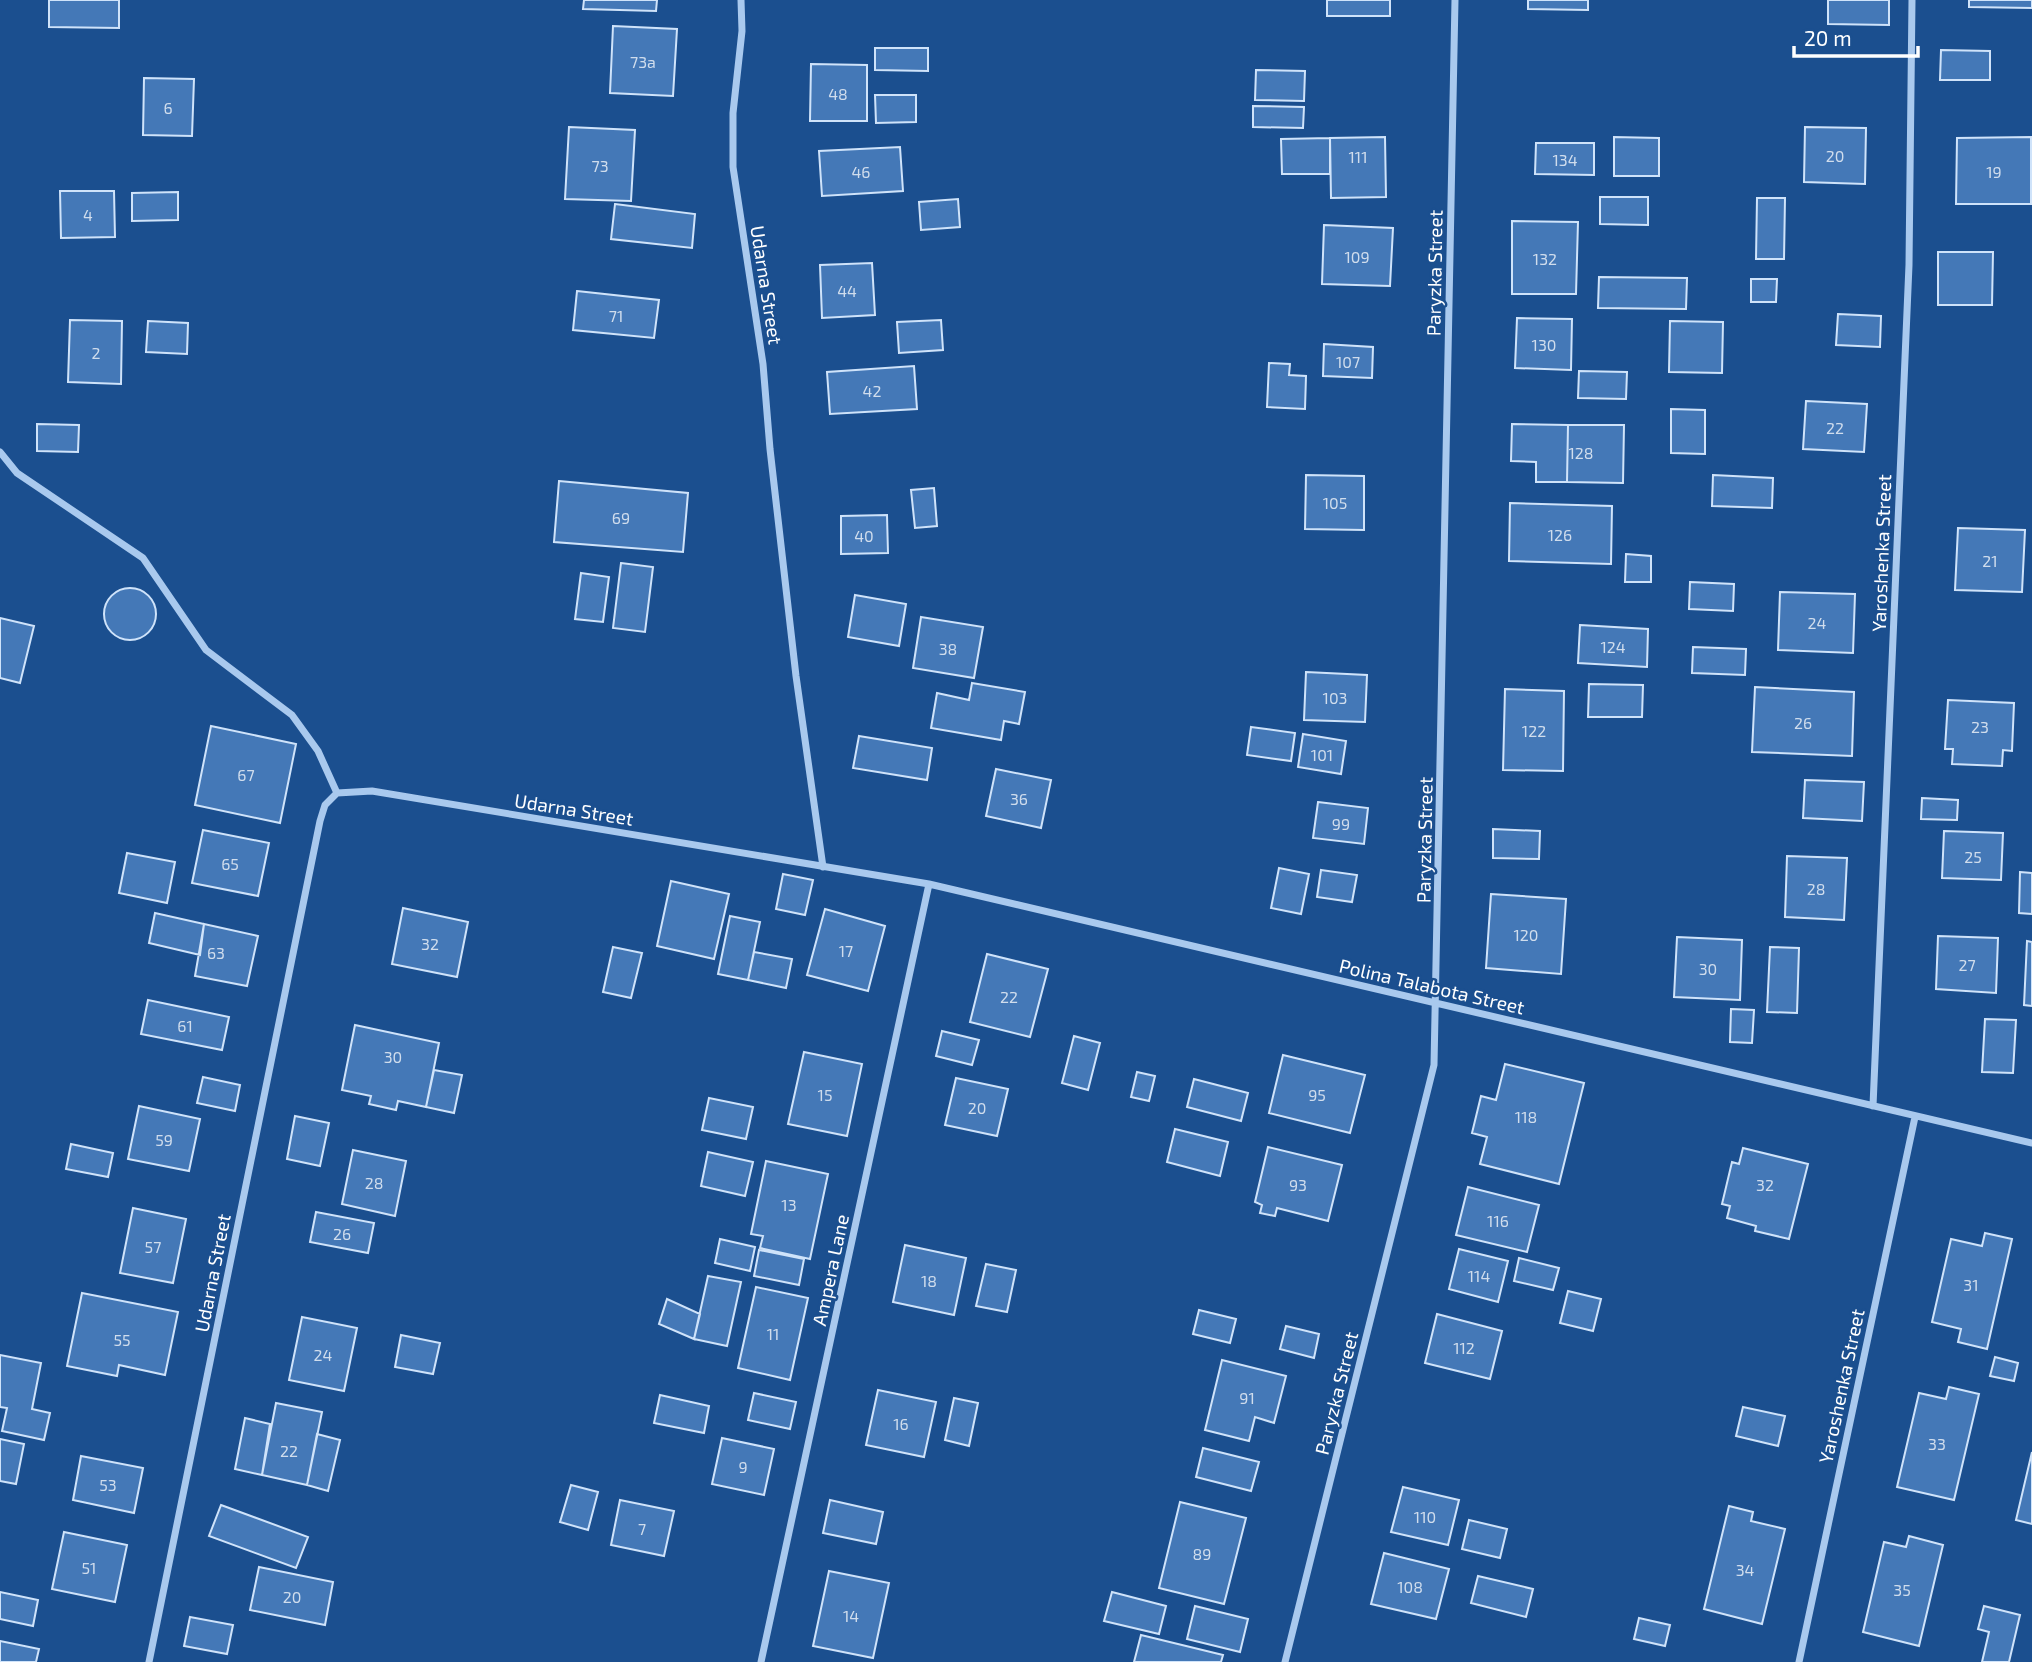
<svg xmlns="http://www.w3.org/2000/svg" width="2032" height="1662" viewBox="0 0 2032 1662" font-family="'Exo 2',sans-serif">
  <rect width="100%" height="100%" fill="#1b4f8f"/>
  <path fill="#4478b7" stroke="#cfe3fa" stroke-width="2" d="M49,0H119V28L49,27Z
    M584,0H657L656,11L583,9Z
    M1327,0H1390V16H1327Z
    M1528,0H1588V10L1528,9Z
    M1828,0H1889V25L1828,24Z
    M1969,0H2032V8L1969,7Z
    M613,26L677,29L673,96L610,93Z
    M875,48H928V71L875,70Z
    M1941,50L1990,51V80H1940Z
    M811,64L867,65V121H810Z
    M1256,70L1305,71L1304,101L1255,100Z
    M144,78L194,79L192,136L143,135Z
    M875,95H916V122L876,123Z
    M1253,106L1304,107L1303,128L1253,127Z
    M569,127L635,130L631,201L565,199Z
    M1805,127L1866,128L1865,184L1804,182Z
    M1385,137L1386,197L1331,198L1330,138Z
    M1614,137L1659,138V176H1614Z
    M2031,137V204H1956L1957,138Z
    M1330,138V174H1282L1281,139Z
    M1536,143H1594V175L1535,174Z
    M900,147L903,191L822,196L819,151Z
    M60,191H114L115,237L61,238Z
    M178,192V220L132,221V193Z
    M1600,197H1648V225L1600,224Z
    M1757,198H1785L1784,259H1756Z
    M958,199L960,227L921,230L919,202Z
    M615,204L695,214L692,248L611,239Z
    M1512,221L1578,222L1576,294H1512Z
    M1324,225L1393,228L1390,286L1322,284Z
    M1938,252H1993L1992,305H1938Z
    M872,263L875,315L822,318L820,265Z
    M1599,277L1687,278L1686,309L1598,308Z
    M1751,279H1777L1776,302H1751Z
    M577,291L659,300L654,338L573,330Z
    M1838,314L1881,316L1880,347L1836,345Z
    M1517,318L1572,319L1571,370L1515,368Z
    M70,320L122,321L121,384L68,382Z
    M941,320L943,350L899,353L897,322Z
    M148,321L188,323L187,354L146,352Z
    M1670,321L1723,322L1722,373L1669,372Z
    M1324,344L1373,347L1372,378L1323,376Z
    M1269,363L1290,364L1289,375L1306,376L1305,409L1267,407Z
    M914,366L917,409L830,414L827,372Z
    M1579,371L1627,372L1626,399L1578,398Z
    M1806,401L1867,404L1864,452L1803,449Z
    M1671,409L1705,410V454L1671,453Z
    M37,424L79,425L78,452L37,451Z
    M1512,424L1568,425L1567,482H1536V462L1511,461Z
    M1568,425H1624L1623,483L1567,482Z
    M1306,475L1364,476V530L1305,529Z
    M1713,475L1773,478L1772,508L1712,506Z
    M559,481L688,493L683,552L554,542Z
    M934,488L937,526L915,528L911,490Z
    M1510,503L1612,506L1611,564L1509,561Z
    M887,515L888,553L841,554V516Z
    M1958,528L2025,530L2022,592L1955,590Z
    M1626,554L1651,556V582H1625Z
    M621,563L653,567L645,632L613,628Z
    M581,573L609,577L603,622L575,619Z
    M1690,582L1734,584L1733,611L1689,609Z
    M104 614a26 26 0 1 1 52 0a26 26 0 1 1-52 0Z
    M1780,592L1855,594L1853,653L1778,650Z
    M855,595L906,604L899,646L848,637Z
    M921,617L983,627L974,678L913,668Z
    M0,618L34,626L20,683L0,678Z
    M1580,625L1648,629L1647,667L1578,663Z
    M1693,647L1746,649L1745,675L1692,673Z
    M1306,672L1367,675L1365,722L1304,720Z
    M972,683L1025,692L1019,724L1004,721L1001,740L931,728L937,693L969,700Z
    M1589,684L1643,685L1642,717H1588Z
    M1755,687L1854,692L1852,756L1752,752Z
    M1505,689L1564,691L1563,771L1503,770Z
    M1948,700L2014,703L2012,751L2003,750L2002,766L1952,764L1953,749H1945Z
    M211,726L296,744L280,823L195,805Z
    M1251,727L1295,733L1291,761L1247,755Z
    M1303,734L1346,741L1341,774L1298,767Z
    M859,736L932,748L927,780L853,768Z
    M996,769L1051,780L1041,828L986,816Z
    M1805,780L1864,782L1862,821L1803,818Z
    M1922,798L1958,800L1957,820L1921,819Z
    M1318,802L1368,808L1364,844L1313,838Z
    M1493,829L1540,831L1539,859L1493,858Z
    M203,830L269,843L258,896L192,883Z
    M1944,831L2003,833L2001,880L1942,878Z
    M127,853L175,862L167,903L119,893Z
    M1787,856L1847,858L1844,920L1785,917Z
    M1279,868L1309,874L1301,914L1271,908Z
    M1321,870L1357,875L1352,902L1317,897Z
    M2020,872L2032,873V914L2019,913Z
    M783,874L813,880L805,915L776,909Z
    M671,881L729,894L714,959L657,946Z
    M1491,894L1566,899L1561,974L1486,968Z
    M403,908L468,922L457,977L392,964Z
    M825,909L885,926L868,991L807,975Z
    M155,913L204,924L200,955L149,943Z
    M730,916L760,922L748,980L718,974Z
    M204,924L258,936L247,986L195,976Z
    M1938,936L1998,938L1996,993L1936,989Z
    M1677,937L1742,940L1740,1000L1674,997Z
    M2027,941L2032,942V1006L2024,1005Z
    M613,947L642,953L631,998L603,992Z
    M1770,947L1799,948L1797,1013L1767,1012Z
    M754,952L792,959L786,988L748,980Z
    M987,954L1048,969L1030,1037L970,1022Z
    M148,1000L229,1017L222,1050L141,1034Z
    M1731,1009L1754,1010L1752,1043L1730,1042Z
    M1985,1019L2016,1020L2013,1073L1982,1072Z
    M355,1025L439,1043L426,1107L398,1101L396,1110L369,1104L371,1096L342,1090Z
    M942,1031L979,1040L972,1065L936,1056Z
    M1074,1036L1100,1043L1088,1090L1062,1083Z
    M804,1052L862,1064L847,1136L788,1124Z
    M1283,1055L1365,1075L1350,1133L1269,1113Z
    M1505,1064L1584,1083L1559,1184L1480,1164L1487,1137L1472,1133L1481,1096L1496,1100Z
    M434,1070L462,1075L454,1113L426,1107Z
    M1137,1072L1155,1076L1149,1101L1131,1097Z
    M203,1077L240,1085L235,1111L197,1103Z
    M956,1078L1008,1089L997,1136L945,1125Z
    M1194,1079L1248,1093L1241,1121L1187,1107Z
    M709,1098L753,1107L746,1139L702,1130Z
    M139,1106L200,1119L189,1171L128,1159Z
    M295,1116L329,1123L320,1166L287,1159Z
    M1175,1129L1228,1142L1220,1176L1167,1162Z
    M71,1144L113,1153L108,1177L66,1169Z
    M1268,1147L1342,1165L1328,1221L1277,1208L1275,1216L1260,1213L1262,1205L1255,1202Z
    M1743,1148L1808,1164L1789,1239L1755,1231L1756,1226L1727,1218L1730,1206L1722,1204L1732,1162L1739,1164Z
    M353,1150L406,1161L395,1216L342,1204Z
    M708,1152L753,1162L745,1196L701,1186Z
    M766,1161L828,1174L810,1259L760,1248L763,1236L751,1234Z
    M1468,1187L1539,1205L1527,1252L1456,1235Z
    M133,1208L186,1219L173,1283L120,1273Z
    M316,1212L374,1223L368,1253L310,1242Z
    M1985,1233L2012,1239L1987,1349L1958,1342L1961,1329L1932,1322L1951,1239L1982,1246Z
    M720,1239L755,1247L750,1271L715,1263Z
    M905,1245L966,1258L954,1315L893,1302Z
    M1459,1249L1508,1261L1498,1302L1449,1289Z
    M759,1250L804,1259L799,1285L754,1276Z
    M1519,1258L1559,1268L1553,1290L1514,1281Z
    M986,1264L1016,1270L1007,1312L976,1306Z
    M708,1276L741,1282L727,1346L694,1339Z
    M756,1287L808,1298L790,1380L738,1368Z
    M1568,1291L1601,1299L1593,1331L1560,1323Z
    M82,1293L178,1312L165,1375L119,1365L117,1376L67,1366Z
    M667,1299L700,1314L694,1339L659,1324Z
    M1199,1310L1236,1319L1230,1343L1193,1334Z
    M1437,1314L1502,1331L1490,1379L1425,1363Z
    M302,1317L357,1328L344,1391L289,1380Z
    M1286,1326L1319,1334L1314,1358L1280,1349Z
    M401,1335L440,1343L433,1374L395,1367Z
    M0,1355L41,1363L32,1409L50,1413L44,1440L2,1431L7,1408L0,1407Z
    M1995,1357L2018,1363L2014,1381L1990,1376Z
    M1222,1360L1286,1376L1274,1423L1255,1417L1249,1441L1205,1430Z
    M1949,1387L1979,1394L1954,1500L1897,1487L1919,1393L1946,1399Z
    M878,1390L936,1402L924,1457L866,1445Z
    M754,1393L796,1402L790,1429L748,1420Z
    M660,1395L709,1406L704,1433L654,1423Z
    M954,1398L978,1403L969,1446L945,1440Z
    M276,1403L322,1412L307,1485L262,1475Z
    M1743,1407L1785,1416L1778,1446L1736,1436Z
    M245,1418L270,1424L262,1475L235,1469Z
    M317,1434L340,1440L328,1491L307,1485Z
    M722,1438L774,1449L764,1495L712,1484Z
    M0,1439L24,1444L16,1484L0,1481Z
    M1203,1448L1259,1462L1251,1491L1196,1477Z
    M2032,1452V1524L2016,1520Z
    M81,1456L143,1468L134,1513L73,1500Z
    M571,1485L598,1492L588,1530L560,1522Z
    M1403,1487L1459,1500L1448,1545L1391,1532Z
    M620,1500L674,1511L664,1556L611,1545Z
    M830,1500L883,1512L876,1544L823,1533Z
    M1180,1502L1246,1518L1224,1604L1159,1588Z
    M221,1505L308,1537L296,1568L209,1536Z
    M1729,1506L1753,1512L1751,1521L1785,1529L1762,1624L1704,1609Z
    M1469,1520L1507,1529L1500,1558L1462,1549Z
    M64,1532L127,1545L115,1602L52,1589Z
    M1909,1536L1943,1545L1919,1646L1863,1632L1884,1542L1906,1547Z
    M1384,1553L1449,1569L1436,1619L1371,1604Z
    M259,1567L333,1582L325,1625L250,1610Z
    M829,1571L889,1583L873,1658L813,1646Z
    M1478,1576L1533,1589L1526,1617L1471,1603Z
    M0,1592L38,1600L33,1626L0,1619Z
    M1112,1592L1166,1606L1159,1634L1104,1621Z
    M1195,1606L1248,1619L1240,1652L1187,1639Z
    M1984,1606L2020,1615L2009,1662H1982L1989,1632L1978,1629Z
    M190,1617L233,1625L227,1654L184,1646Z
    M1639,1618L1670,1625L1665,1646L1634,1639Z
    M1141,1635L1223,1655L1221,1662H1134Z
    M0,1641L39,1649L36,1662H0Z"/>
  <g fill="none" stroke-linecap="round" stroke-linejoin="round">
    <path stroke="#a9c9ee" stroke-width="7" d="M741,0L742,31L733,113V167L763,364L770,449L796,676L823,867
      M0,452L17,473L143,558L206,650L292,715L318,751L337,793
      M1873,1106L1909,265L1912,0
      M149,1662L320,821L325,805L337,793L372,791L929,884L2032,1143
      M761,1662L929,884
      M1285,1662L1434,1065L1455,0
      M1799,1662L1915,1117"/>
  </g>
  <g text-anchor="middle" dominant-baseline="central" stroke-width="5" stroke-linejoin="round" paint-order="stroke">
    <g font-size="16" fill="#d0dded">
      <text x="643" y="61">73а</text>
      <text x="838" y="93">48</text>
      <text x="168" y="107">6</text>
      <text x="1835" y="155">20</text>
      <text x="1358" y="156">111</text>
      <text x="1565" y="159">134</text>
      <text x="600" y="165">73</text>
      <text x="861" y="171">46</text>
      <text x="1994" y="171">19</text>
      <text x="88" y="214">4</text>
      <text x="1357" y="256">109</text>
      <text x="1545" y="258">132</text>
      <text x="847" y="290">44</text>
      <text x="616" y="315">71</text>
      <text x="1544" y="344">130</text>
      <text x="96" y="352">2</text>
      <text x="1348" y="361">107</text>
      <text x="872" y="390">42</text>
      <text x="1835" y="427">22</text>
      <text x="1581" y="452">128</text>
      <text x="1335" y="502">105</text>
      <text x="621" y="517">69</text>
      <text x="1560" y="534">126</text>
      <text x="864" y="535">40</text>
      <text x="1990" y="560">21</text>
      <text x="1817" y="622">24</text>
      <text x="1613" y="646">124</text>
      <text x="948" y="648">38</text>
      <text x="1335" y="697">103</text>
      <text x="1803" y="722">26</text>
      <text x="1980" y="726">23</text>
      <text x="1534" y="730">122</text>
      <text x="1322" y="754">101</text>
      <text x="246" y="774">67</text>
      <text x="1019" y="798">36</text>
      <text x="1341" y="823">99</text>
      <text x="1973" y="856">25</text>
      <text x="230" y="863">65</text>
      <text x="1816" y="888">28</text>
      <text x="1526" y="934">120</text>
      <text x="430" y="943">32</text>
      <text x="846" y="950">17</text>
      <text x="216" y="952">63</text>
      <text x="1967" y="964">27</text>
      <text x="1708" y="968">30</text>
      <text x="1009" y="996">22</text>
      <text x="185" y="1025">61</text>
      <text x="393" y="1056">30</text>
      <text x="825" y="1094">15</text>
      <text x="1317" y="1094">95</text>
      <text x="977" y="1107">20</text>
      <text x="1526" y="1116">118</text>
      <text x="164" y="1139">59</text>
      <text x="374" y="1182">28</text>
      <text x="1298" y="1184">93</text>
      <text x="1765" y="1184">32</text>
      <text x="789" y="1204">13</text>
      <text x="1498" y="1220">116</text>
      <text x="342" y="1233">26</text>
      <text x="153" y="1246">57</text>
      <text x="1479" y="1275">114</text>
      <text x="929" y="1280">18</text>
      <text x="1971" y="1284">31</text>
      <text x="773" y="1333">11</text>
      <text x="122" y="1339">55</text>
      <text x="1464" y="1347">112</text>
      <text x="323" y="1354">24</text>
      <text x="1247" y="1397">91</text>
      <text x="901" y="1423">16</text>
      <text x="1937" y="1443">33</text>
      <text x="289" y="1450">22</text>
      <text x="743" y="1466">9</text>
      <text x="108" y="1484">53</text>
      <text x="1425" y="1516">110</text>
      <text x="642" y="1528">7</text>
      <text x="1202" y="1553">89</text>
      <text x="89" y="1567">51</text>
      <text x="1745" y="1569">34</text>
      <text x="1410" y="1586">108</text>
      <text x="1902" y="1589">35</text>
      <text x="292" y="1596">20</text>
      <text x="851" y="1615">14</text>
    </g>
    <g font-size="19" fill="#fff" stroke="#1b4f8f">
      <text transform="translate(1434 273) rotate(-89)">Paryzka Street</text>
      <text transform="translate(767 285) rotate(81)">Udarna Street</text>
      <text transform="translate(1881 553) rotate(-88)">Yaroshenka Street</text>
      <text transform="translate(574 809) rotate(9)">Udarna Street</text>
      <text transform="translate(1424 840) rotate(-89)">Paryzka Street</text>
      <text transform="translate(1432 986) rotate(13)">Polina Talabota Street</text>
      <text transform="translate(830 1270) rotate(-78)">Ampera Lane</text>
      <text transform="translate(212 1273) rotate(-79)">Udarna Street</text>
      <text transform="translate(1841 1386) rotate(-78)">Yaroshenka Street</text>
      <text transform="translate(1336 1393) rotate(-76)">Paryzka Street</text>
    </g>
  </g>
  <path d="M1794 46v10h124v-10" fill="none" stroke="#ffffff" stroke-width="3.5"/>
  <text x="1804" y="46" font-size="21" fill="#ffffff" stroke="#1b4f8f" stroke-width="5" paint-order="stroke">20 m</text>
</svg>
